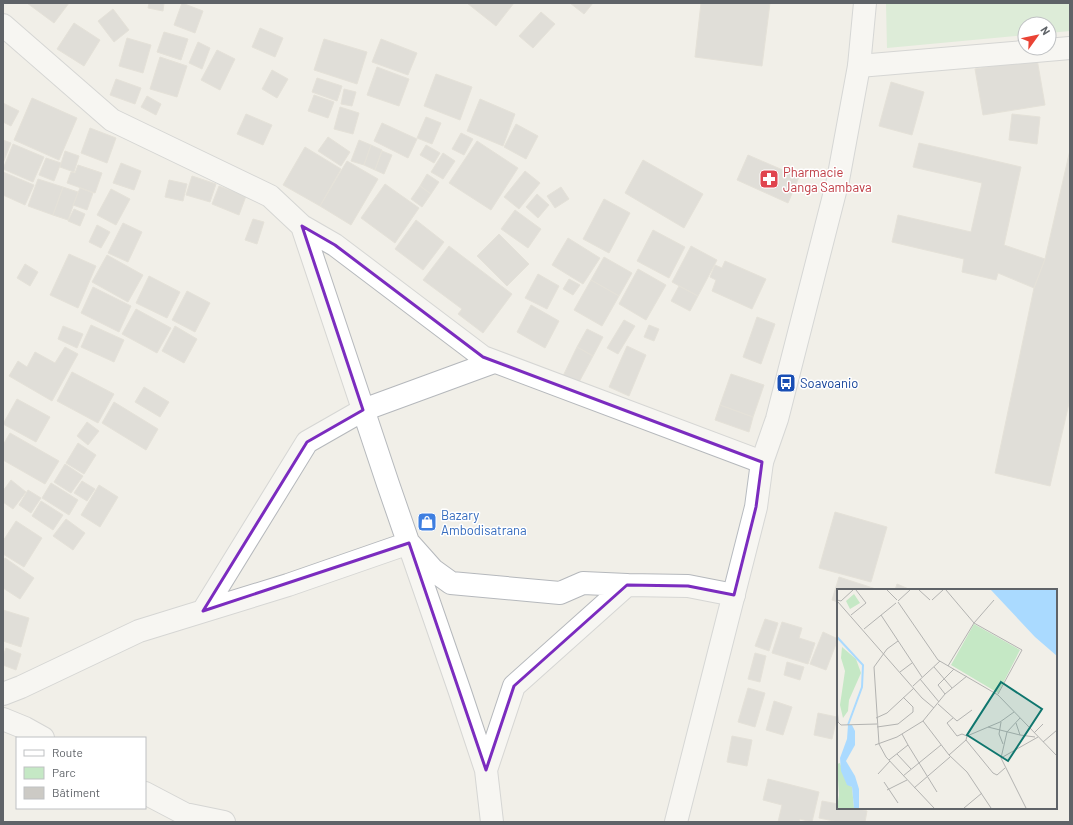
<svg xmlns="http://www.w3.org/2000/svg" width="1073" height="825" viewBox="0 0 1073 825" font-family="Barlow,sans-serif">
  <rect width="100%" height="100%" fill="#f1efe8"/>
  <path fill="#c5e8c5" d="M886,3H1070V31L1049,33V24H1025V35L887,48Z"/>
  <path fill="#cccac5" stroke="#d6d1c6" d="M27,3H69L54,23Z
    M149,3H164L163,11L148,8Z
    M182,3L203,11L195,33L174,25Z
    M467,3H514L496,26Z
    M570,3H593L584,14Z
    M701,3H770L762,66L695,57Z
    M113,9L129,30L114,42L98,21Z
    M541,12L555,24L533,48L519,36Z
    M74,23L100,40L84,66L57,49Z
    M260,28L283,38L275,57L252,47Z
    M164,32L188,39L181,60L157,52Z
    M127,38L151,45L143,73L119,66Z
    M324,39L367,52L357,84L314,70Z
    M381,39L417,53L408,75L372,62Z
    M198,42L210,48L202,69L189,63Z
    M217,50L235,59L220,90L201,80Z
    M160,57L187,66L177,97L150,89Z
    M1037,59L1045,105L983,115L975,69Z
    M377,67L409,79L399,106L367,95Z
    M272,70L288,79L277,98L262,89Z
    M436,74L472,87L460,120L424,106Z
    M317,78L342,86L337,101L312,92Z
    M116,79L141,88L135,104L110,95Z
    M891,82L924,92L912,135L879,126Z
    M344,89L356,92L352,106L341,104Z
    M314,95L334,102L328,118L308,111Z
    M147,96L161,104L156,115L141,107Z
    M32,98L77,118L59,160L14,140Z
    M480,99L515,114L503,146L467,131Z
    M3,103L19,111L11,126L3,122Z
    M340,107L359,113L353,134L334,129Z
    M246,114L272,125L263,145L237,134Z
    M1012,114L1040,117L1037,144L1009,140Z
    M426,117L441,123L432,144L417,138Z
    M382,123L417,139L408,158L374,141Z
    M516,124L538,136L526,159L504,147Z
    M90,128L116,138L107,163L81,153Z
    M461,133L473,139L464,155L452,149Z
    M328,137L350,152L341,166L318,151Z
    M3,140L11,143L3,163Z
    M359,140L371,145L364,165L351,161Z
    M477,141L518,168L491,210L449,183Z
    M919,143L1021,167L1004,245L1045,259L1034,288L998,273L996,280L962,272L964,259L892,242L898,215L971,232L982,183L913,167Z
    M13,144L44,157L33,182L3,169Z
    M371,145L382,150L375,170L364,165Z
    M426,145L440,153L434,163L420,155Z
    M305,147L341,169L320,206L283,185Z
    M1070,150V399L1050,486L995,473L1034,288L1045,259Z
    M65,151L79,156L74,172L60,167Z
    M382,151L392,155L384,174L375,170Z
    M443,153L455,161L443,179L431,172Z
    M748,155L799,177L788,203L737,180Z
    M46,158L61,163L54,181L39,175Z
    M643,160L703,194L684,228L625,193Z
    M347,161L378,179L351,225L320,206Z
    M121,163L141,171L134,190L113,183Z
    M78,165L102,173L95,193L67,183L71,172L75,173Z
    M525,171L540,183L519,209L504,197Z
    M3,172L34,185L25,205L3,195Z
    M427,174L439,182L431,194L420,186Z
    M192,176L216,184L210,202L186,195Z
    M38,179L63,187L53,215L28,206Z
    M169,180L187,184L183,201L165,197Z
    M385,184L419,208L395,243L361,218Z
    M219,186L246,196L239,215L212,204Z
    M420,186L431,194L422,207L411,199Z
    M63,187L78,192L68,220L53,215Z
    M561,187L569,199L555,208L547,196Z
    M80,188L93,193L87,210L73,205Z
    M111,189L130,199L116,225L97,215Z
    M537,194L549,205L538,218L526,207Z
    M604,199L630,213L609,253L583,239Z
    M74,209L85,214L80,226L68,221Z
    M515,210L541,229L528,248L501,229Z
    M253,219L264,222L257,244L245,240Z
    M416,220L444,242L423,270L395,249Z
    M123,223L142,232L128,262L108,253Z
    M97,225L110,232L101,248L89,242Z
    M653,230L685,247L669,278L637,261Z
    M499,234L529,264L507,286L477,256Z
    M568,238L600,258L583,284L552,265Z
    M449,246L512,294L483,333L458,314L462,309L423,280Z
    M691,246L717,260L698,296L672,282Z
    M69,254L96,266L78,308L50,295Z
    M107,255L143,275L128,302L92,282Z
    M604,257L632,273L619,296L591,280Z
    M725,261L766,279L752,309L712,291L716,280L710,277L715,265L722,268Z
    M25,264L38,272L30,286L17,278Z
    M638,269L666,285L646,320L619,304Z
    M538,274L559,286L547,309L525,298Z
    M149,276L180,292L167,318L136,303Z
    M569,279L580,285L573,295L563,289Z
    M591,280L619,296L602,326L574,310Z
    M679,286L698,296L690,311L671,301Z
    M93,287L131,306L119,332L81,313Z
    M187,291L210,303L195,332L172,320Z
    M531,305L559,321L545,348L517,332Z
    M136,309L171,328L157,353L122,334Z
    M757,317L775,324L761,364L743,357Z
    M624,320L635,326L618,354L607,348Z
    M91,325L124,340L114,362L81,347Z
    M649,325L659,329L654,341L644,337Z
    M63,326L83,334L77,348L58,339Z
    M175,326L197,339L184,363L162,351Z
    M587,329L603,337L593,356L577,347Z
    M627,346L646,355L629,396L609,387Z
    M65,347L78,354L52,401L9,376L18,361L27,367L35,352L55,363Z
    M577,347L593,356L578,384L563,376Z
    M72,372L114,394L98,423L57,401Z
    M731,374L764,385L753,417L720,405Z
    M144,387L169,402L160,417L135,402Z
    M17,399L50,417L36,442L3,424Z
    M114,402L158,429L146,450L102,423Z
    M720,405L753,417L749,432L715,420Z
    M87,422L99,431L88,445L77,436Z
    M10,433L59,461L45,484L3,460V445Z
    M78,443L96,455L84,474L66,463Z
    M65,464L83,476L71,493L54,482Z
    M11,480L26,492L13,509L3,502V491Z
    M82,481L95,489L87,501L74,493Z
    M51,483L78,500L69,515L42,498Z
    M99,485L118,497L100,527L81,515Z
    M28,490L41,498L31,513L19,505Z
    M41,501L63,515L53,530L32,516Z
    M835,512L887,527L871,582L819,568Z
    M66,519L85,533L73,550L53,536Z
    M16,521L42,538L24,567L3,554V541Z
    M5,558L34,578L20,599L3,588V561Z
    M839,577L879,590H838V602L832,600Z
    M897,584L911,590H895Z
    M3,610L29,618L21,647L3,641Z
    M765,619L778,623L769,651L755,646Z
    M782,622L802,628L799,638L815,643L808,664L772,653Z
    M823,632L838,639L826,670L810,664Z
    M6,648L21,654L16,670L3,665V656Z
    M755,653L766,656L760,682L748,679Z
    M787,662L804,667L800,680L784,675Z
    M748,688L765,693L755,727L738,722Z
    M774,701L792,707L783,735L766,730Z
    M818,713L837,717L832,739L814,735Z
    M732,736L752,740L747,766L727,762Z
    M768,779L819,792L812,822L800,819L799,822H778L782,805L763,800Z
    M822,801L838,804V808H856L867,811L865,822H839L819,818Z"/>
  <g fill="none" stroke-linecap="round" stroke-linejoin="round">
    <defs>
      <path id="minor" d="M3,25L112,120L270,196L302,226L335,245L483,357L762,462
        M859,66L1070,48
        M302,226L388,484L460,692L486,770
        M203,611L307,442L363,410L494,362
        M3,694L21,687L139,631L288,585L409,543L433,570L451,583L560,593L583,583L627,585L688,586L734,595
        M3,719L25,728L43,738
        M145,793L185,814L224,822
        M492,822L486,770L514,686L627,585"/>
      <path id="secondary" d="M676,822L756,507L762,462L777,419L838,180L859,66L865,3"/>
    </defs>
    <use href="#minor" stroke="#b5b8bc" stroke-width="24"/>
    <use href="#secondary" stroke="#b6babf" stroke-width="24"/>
    <use href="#minor" stroke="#fff" stroke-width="22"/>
    <use href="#secondary" stroke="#fff" stroke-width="22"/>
  </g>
  <path d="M0 0H1073V825H0ZM302,226L335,245L483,357L762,462L756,507L734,595L688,586L627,585L514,686L486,770L409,543L203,611L307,442L363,410Z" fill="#f1efe8" fill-opacity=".55" fill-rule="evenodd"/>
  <path fill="none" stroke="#7b2cbf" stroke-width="3" stroke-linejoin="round" d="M302,226L335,245L483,357L762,462L756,507L734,595L688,586L627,585L514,686L486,770L409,543L203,611L307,442L363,410Z"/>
  <defs>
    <symbol id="pharmacy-square" viewBox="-11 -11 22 22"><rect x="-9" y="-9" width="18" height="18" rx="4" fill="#e0444e" stroke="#fff"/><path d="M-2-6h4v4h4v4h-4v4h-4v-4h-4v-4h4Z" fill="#fff"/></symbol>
    <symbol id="bus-square" viewBox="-11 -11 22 22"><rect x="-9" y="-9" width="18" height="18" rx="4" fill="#1a4fb4" stroke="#fff"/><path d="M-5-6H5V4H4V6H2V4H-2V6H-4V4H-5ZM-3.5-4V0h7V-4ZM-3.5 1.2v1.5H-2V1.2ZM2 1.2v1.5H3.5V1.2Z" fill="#fff"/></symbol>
    <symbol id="shop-square" viewBox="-11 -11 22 22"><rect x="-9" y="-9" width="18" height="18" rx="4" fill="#3f7fe0" stroke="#fff"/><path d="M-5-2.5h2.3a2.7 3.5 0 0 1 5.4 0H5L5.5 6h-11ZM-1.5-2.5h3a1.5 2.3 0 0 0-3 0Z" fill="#fff"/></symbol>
  </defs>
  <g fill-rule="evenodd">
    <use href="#pharmacy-square" x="758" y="168" width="22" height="22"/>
    <use href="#bus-square" x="775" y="372" width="22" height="22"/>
    <use href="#shop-square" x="416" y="511" width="22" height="22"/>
  </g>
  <g text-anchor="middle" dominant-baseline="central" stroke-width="3" stroke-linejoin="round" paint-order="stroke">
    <g font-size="13" fill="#be3a42" stroke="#fff" text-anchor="start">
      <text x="783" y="172">Pharmacie<tspan x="783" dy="15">Janga Sambava</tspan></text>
    </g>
    <g font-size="13" fill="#164399" stroke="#fff" text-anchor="start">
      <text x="800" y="383">Soavoanio</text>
    </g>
    <g font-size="13" fill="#366cbe" stroke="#fff" text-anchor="start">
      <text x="441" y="515">Bazary<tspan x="441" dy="15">Ambodisatrana</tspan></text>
    </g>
  </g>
  <g transform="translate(837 589)">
    <rect width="220" height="220" fill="#f1efe8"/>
    <path d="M17,5L23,14L13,20L9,12ZM137,35L183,61L161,104L114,76ZM5,58L19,70L24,84L12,111L11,122L6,129L3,116L8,82L4,69ZM3,174L10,195L15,198L17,219H0L2,206L0,175Z" fill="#c5e8c5"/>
    <path d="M154,1H220V67L198,48ZM11,136H15L18,142V156L9,172L18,187L22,200V219H17L15,198L10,196L4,182L3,169L10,150Z" fill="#aadaff"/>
    <path fill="none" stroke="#aadaff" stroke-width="2" d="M0,48L26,76L25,98L11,136"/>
    <path fill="none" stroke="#b3b3b1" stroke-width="1" d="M50,1L60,11M82,1L93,11M109,1L137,34L185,61L161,105M0,11L4,12L16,1M95,11L106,1M61,12L73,1M1,13L85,109L97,119M61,13L101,71L161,106L220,167M14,26L29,14L19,1M44,26L85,88M27,40L59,14M61,52L50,60L37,78L42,155L49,168L97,219M111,77L137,34L157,11M97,78L115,99M63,83L75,74M83,90L102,113M76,97L103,72M108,105L101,96L117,80M101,115L120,132L135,121M0,117L1,133L4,136L40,135M39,129L50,124L77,99M116,129L110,134L113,138L120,147L125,145L130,147M183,129L170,143L164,169L189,219M86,132L112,166L130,183L154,219M164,133L162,145L166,155M179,134L183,146L198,148M40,138L61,135L76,123V118L66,108M151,138L183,146M197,144L206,135M65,145L71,156M129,151L156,184L160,186L168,179M206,153L220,141M38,156L60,148L86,132L108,105L130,87M60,165L74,180M112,166L129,151L130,147L163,133L177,123M164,169L201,148M52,171L71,156L100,203M41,185L53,172M66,187L104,156M47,193L61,214M77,199L113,168M50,201L70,191M127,219L145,204"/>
    <path fill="#0f766e" fill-opacity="0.15" stroke="#0f766e" stroke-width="2" d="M164,93L205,120L171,172L130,146Z"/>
    <rect width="220" height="220" fill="none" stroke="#5f6368" stroke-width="2"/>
  </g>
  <rect width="1073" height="825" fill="none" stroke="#5f6368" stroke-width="8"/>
  <rect x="16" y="737" width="130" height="72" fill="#ffffff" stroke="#bfc1c3"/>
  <rect x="24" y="750" width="20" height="6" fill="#ffffff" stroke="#bfc1c3"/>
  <text x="52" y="757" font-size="12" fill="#5f6368">Route</text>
  <rect x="24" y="767" width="20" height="12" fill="#c5e8c5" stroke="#bfc1c3"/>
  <text x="52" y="777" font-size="12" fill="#5f6368">Parc</text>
  <rect x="24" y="787" width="20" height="12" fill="#cccac5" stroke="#bfc1c3"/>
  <text x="52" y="797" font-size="12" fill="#5f6368">Bâtiment</text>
  <g transform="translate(1037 36) rotate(57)"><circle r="19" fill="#ffffff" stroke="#bfc1c3"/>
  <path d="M0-3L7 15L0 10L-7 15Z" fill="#ea4335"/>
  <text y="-6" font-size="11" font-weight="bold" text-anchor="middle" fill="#5f6368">N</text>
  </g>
</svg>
